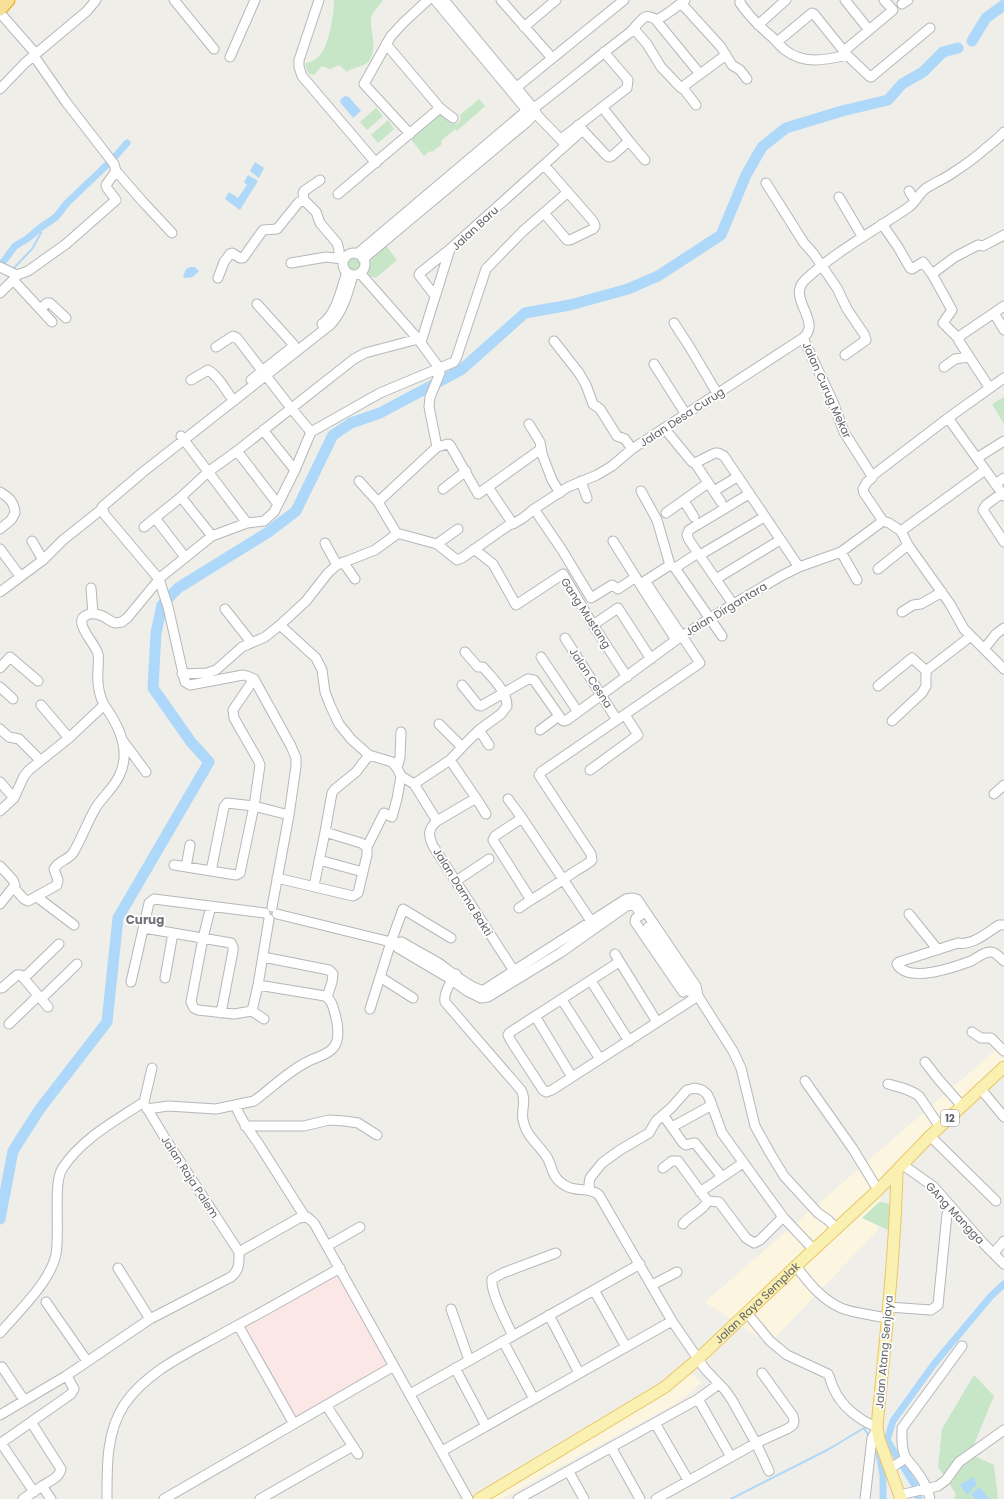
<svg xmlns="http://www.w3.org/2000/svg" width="1004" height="1499" viewBox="0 0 1004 1499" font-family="Poppins,sans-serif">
  <rect width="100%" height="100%" fill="#f0eee8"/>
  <path fill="#fcf6e0" d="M997,1049L1004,1060L883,1174L877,1231L769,1344L705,1302Z
    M691,1374L702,1382L680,1401L501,1499H482L668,1390Z"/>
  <path fill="#fbe8e6" d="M340,1269L393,1366L295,1420L242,1328Z"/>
  <path fill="#c6e6c7" d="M334,0H383C380,5 372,12 371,18C370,32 378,49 369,61C363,68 354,66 347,72L339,65L330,69L322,66L314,75L309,74L305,66L306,63C311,62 316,60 320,55C329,45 334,14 334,0Z
    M479,99L485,106L457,131L455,129L441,141L442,144L432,152L430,151L424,156L406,133L439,105L451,123L457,124L461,119L460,115Z
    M376,108L383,116L367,130L360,122Z
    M388,120L394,129L378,143L371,135Z
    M385,244L397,260L376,278L370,276C360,264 377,252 385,244Z
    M345 264a9 9 0 1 1 18 0a9 9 0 1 1-18 0Z
    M1004,397V424L992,404Z
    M879,1202L887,1203L891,1207L890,1231L862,1218Z
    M974,1375L994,1396L970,1454L994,1465L998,1499H954L956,1494L938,1467L942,1429Z"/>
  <path fill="#aed8fa" d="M345,96L349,97L361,111L353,118L340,102L341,99Z
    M255,162L264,168L259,178L250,171Z
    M248,175L258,181L240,210L225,199L229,192L238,198L247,185L244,182Z
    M190,267H195L199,271L193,277L185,278L183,277L186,269Z
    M973,1477L977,1484L967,1495L960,1485Z
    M980,1487L989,1499H975L971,1494Z"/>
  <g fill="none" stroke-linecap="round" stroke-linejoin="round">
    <path stroke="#aed8fa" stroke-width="2" d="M12,270L32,249L41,233L38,230
      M731,1499L829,1449L864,1428L869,1436"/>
    <path stroke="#aed8fa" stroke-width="7" d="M0,266L15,246L27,239L40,228L56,217L67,203L111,161L127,143
      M879,1447L878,1448L883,1475V1499
      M915,1486L887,1440L893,1421L934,1364L991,1296L1004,1284
      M918,1494L919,1499"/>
    <path stroke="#aed8fa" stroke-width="11" d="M972,41L986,18L1004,5
      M0,1219L13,1151L39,1110L107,1022L118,918L209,762L191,742L153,688L156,633L162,605L178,588L267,533L296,511L333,435L351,423L380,413L461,370L525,313L570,305L628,289L658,276L721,235L746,175L762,147L786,128L842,111L888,100L902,84L923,72L943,52L958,48"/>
    <defs>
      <path id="minor" d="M174,0L214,49
        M319,0L299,60V67L302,76L376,163
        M435,0L530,114
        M501,0L552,58
        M740,0V3C749,16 760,27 772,37C776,41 780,46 785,50C804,65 826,60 847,55
        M845,0L869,30
        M681,3L721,47L732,65L740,70L747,79
        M902,4L908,0
        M0,13L36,54
        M655,19L700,74
        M758,25L786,0
        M524,27L556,0
        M634,29L647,44L661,67L681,88L726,55
        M777,42L812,13L814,14L847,55L869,76L871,77L930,28
        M386,44L440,108L453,118
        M844,51L893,10L884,0
        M34,56L66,102L114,164L116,171L144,203L172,233
        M230,57L255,0
        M683,88L696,105
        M0,89L25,63L87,11L96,0
        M512,91L624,0
        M534,108C566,84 596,58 628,34C634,29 639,21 645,17C650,15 653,19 657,19C663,18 680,4 685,0
        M578,125L606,155L609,157L612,156L629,141L602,107
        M1004,132C999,138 992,143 986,148C976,157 965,165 954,172C946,178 936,182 928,187C920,191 917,201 909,207C874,231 836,251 805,280C786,298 823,322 803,338L833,402L844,432L872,476V478L867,482L863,489L864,493L883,521L889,523L901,531L908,545L950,604L964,629L1004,669
        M410,134L364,84L391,36L404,22L428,0
        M561,139L627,88L628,80L604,52
        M629,141L645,160
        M566,145L583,130
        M544,165L593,221L595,226L593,229L570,240H567L544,213
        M766,183L804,243L813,253L837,288L847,309L864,334L866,340L845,355
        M909,191L915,201
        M338,194L440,108
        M839,197L862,236
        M304,200L303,193L304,191L320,180
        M882,224L898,247L910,268L912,269L923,262L932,274L952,310L943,323L959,339
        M343 264a11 11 0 1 1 22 0a11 11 0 1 1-22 0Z
        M357,254L532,106
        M363,259L528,121L535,113
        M291,263L326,257L343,259
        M0,267L17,275L28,271L66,244L116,200L107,188L106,185L116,171
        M360,273L418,339L440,369V373L430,397L429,407L437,447L448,444L450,445L478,494L541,449
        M932,274L955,257L978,245L983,246L1004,235
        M17,275L14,279L15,282L52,322
        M218,278L224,262L230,254L232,253L240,258H243L263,230L277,229L299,202L304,200L316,212L320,223L337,243L339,250V258
        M0,293L14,279
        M435,296L419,275L420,273L450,249
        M257,304L294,345
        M40,309L47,303H50L66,318
        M994,313L1004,330
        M674,323L689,346L717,393
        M322,324C337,313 341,289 347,272
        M554,341L579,373L586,385L593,404L600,409L617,436L625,439L632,449
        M421,342L450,249L566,145L537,115L535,110L444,0
        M216,347L233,336L237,338L291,408L311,432
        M654,364L685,413
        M944,367L955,359L969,357
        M191,380L208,370C217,375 224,387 230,396
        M251,380L291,348
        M989,387L959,341L960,336L1004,306
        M948,418L1004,496
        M529,424L540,442L542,454L552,480L560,493
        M664,428L692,462L695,463L715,453H718L724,456L799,567
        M263,430L295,470
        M181,436L247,523
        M237,451L277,503
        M977,458L1004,441
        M695,463L721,502
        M872,476L948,418L1004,378
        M359,481L378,502L397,534
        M581,481L587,498
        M995,484L1004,478
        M488,487L513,524
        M443,489L466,471
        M641,491L657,520L670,565
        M714,491L737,477
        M0,492C10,498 14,502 15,513L11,520L0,529
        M1002,493L986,505L983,510L1004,542
        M181,497L212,536
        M684,501L694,517
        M378,502L437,447
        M534,509L562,550L591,598L612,585L618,589L636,577
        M666,513L708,483
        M155,518L185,557
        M144,527L181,497L208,472L237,451L354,359L365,353L418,339
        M901,531L985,470
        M397,534H400L437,544L457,560L462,558L509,525L513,524L523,518L534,509L568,487L597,475L612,466L632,449L803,338
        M32,541L43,560
        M613,541L645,592L676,640
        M325,543L337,565
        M437,544L458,529
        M0,549L20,576
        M474,549L493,564L516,605L563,574L593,625L627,677
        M841,552L857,580
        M700,555L764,517
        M343,562L355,579
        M670,565L675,568L722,636
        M675,568L698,553
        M878,569L908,545
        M716,579L780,540
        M645,581L670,565
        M91,588L93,614
        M0,592L43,560L63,540L102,509
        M733,604L689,540L687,535L689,530L749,494
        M225,609L251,642
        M902,612L913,605L921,604L942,592
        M280,625L316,658L322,670L325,692L330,705L339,724L351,739L369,755L392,762L397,768L401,776L414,784L437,821C428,829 428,835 433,846L514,971
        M593,625L618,608L651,659
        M565,638L617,720
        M984,649L996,634L1004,628
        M541,657L578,712
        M0,668L10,657L38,681
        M182,674L207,673L216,670L242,647L265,637L280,625L306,601L328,573L337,565L375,550L397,534
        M462,685L478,705L481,706L528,679L534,680L562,720L564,721L567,720L676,640L710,618L781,576L799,567L841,552L883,521
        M878,686L912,658L923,668L927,670L971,636
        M0,687L13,699
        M41,705L69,738
        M892,721L922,693L926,686V670
        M439,724L462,747
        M0,729L9,737L19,739L40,760
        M479,730L489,745
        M540,730L559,716
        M123,741L146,772
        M397,768L400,757L401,732
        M590,770L638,735L625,715
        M541,772L700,663L645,581
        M539,775L591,854L592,860C587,865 580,868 574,872C560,882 546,891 531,900L493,840L495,836L522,818L591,921
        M0,782L14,798
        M414,784L450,760L465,744L479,730L501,714L507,706C507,691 492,678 483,667H478L465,652
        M994,794L1004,785
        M476,798L486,814
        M508,799L522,818
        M0,811L14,798L24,776L29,770L69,738L104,705C98,693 97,683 98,670C98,665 99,659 98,654C96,644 71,621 87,615C91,613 95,613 99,615C105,616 109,621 115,623L122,622L128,617L161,577L212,536L247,523L264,521L274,512L295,470L311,432L380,393L454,362L456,359L486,269L523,231L568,192
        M437,821L476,798L450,760
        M367,847L384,813L392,817L397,799L401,776
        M319,860L363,872
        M174,865L236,875L240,873L254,806L260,765L258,760L234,718L233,710L254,679
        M0,866L13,880L15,885L0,904
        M186,867L190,845
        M211,871L224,807L227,803L254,806L289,815
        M277,878L353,896L358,893L367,855V847L361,843L325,832L332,793L334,790L356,772L369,755
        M456,881L489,859
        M314,886L325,832
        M14,888L24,899L28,901L57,885L58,880L54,869C58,861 68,860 73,853C81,840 87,823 95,809C102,797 115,787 120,774C131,750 118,724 104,705
        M37,897L74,925
        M211,906L203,938L191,1002L194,1008L198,1010L234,1014L252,1011L264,1019
        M272,907L289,815L296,766V758L291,746L254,679L247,676L243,675L190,685L185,682L168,607L159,579L105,515L102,507L143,472L330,325C343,312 348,292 353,275
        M519,908L531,900
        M277,914L395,943L402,942C413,949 425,955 437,962C448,969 472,991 484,990L626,899L633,898L637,899L696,986L698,996L733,1051L741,1068L755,1126L770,1153L784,1176L818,1213L828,1220L836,1228
        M909,914L938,950
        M641,915L636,918L635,922L683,992L684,991
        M1004,925H999C988,932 972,946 958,943L899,962L897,964C908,984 955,967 971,961C977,958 985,951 991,952C996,952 1000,958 1004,961
        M648,927L690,992L698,996
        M144,928L231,943L233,947V951L221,1013
        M395,943L398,948L452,980L467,991L481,998L488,997L560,953L628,905L635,906L641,914
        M615,954L657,1022
        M263,957L329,970L333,974L332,982L327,997
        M619,962L509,1033L508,1035L511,1041L543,1090L546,1092L552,1090L698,996
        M456,974C451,981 443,993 445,1002L521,1090C527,1100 521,1109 523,1120C526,1137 540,1145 548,1159C552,1167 552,1175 559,1181C574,1195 587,1185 599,1195L672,1321L705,1369L725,1390L732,1400L756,1443L769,1471
        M380,977L413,998
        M24,978L59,944
        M165,978L173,933
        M591,981L629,1041
        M131,982L149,903L154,899L265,913
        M0,988H2L17,975H21L48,1007
        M41,999L77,964
        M562,1000L600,1059
        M370,1009L391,942L403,909L451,938
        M252,1011L258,985L269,919
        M535,1016L572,1077
        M9,1024L38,996
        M972,1032L981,1038H991L1004,1051
        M925,1062L939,1080L962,1106
        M805,1081L853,1149L878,1190
        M888,1084C899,1087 910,1089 919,1096L940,1127
        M980,1088L1004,1117
        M145,1105L168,1143L239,1252
        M236,1106C240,1120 250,1131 258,1143C274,1168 289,1192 305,1217
        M147,1109L168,1106L216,1109L254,1101C272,1088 287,1072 307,1062C315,1057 327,1056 334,1047C340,1039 338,1024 335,1014C333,1007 332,1000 325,996L258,985
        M663,1115L683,1143L686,1145L693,1143H695L722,1177
        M245,1126H304L329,1120L345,1121L358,1123L377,1135
        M672,1127L712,1105
        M930,1136L996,1201
        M903,1165L934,1187L983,1243L1004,1264
        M663,1168L672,1161H678L706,1199L708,1201L719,1202L746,1238L754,1243L760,1240L783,1217
        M590,1190L589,1184L590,1178L602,1163L620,1150L649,1133L656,1121L671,1108L687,1090L695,1088L702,1090L707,1094L710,1100L722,1133L783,1217L814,1250
        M700,1192L743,1163
        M683,1224C690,1215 703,1211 708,1201
        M327,1246L360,1227
        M994,1253L1004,1241
        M796,1266C808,1282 821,1299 841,1308C852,1313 874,1315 886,1318
        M118,1268L150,1319
        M652,1285L677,1272
        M594,1290L626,1347
        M46,1302L87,1361
        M888,1307L931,1310L938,1305L947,1214
        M451,1309L469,1360
        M747,1313L770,1341L787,1355L828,1374C831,1379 831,1384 834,1389C841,1406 860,1421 877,1427
        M549,1315L579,1373
        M238,1325L294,1424
        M0,1333C18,1312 51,1281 56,1254C60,1234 53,1183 62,1169C81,1139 115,1121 144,1102L152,1068
        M513,1336C507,1323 490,1292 492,1279L503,1273L556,1253
        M503,1341L534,1399
        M2,1367L24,1400
        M455,1368L486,1426
        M410,1394L640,1264
        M698,1399L731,1457
        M326,1405L358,1454
        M0,1415L66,1376L150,1319L231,1277C240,1270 239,1262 239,1252L299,1218L307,1217L314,1223L468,1499
        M31,1422L61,1469C59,1478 50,1481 42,1486
        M655,1423L688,1480
        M611,1447L640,1499
        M442,1451L672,1321
        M906,1458C917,1471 926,1482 930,1499
        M891,1468L906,1458C901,1450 902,1438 902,1428L962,1346
        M569,1472L584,1499
        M34,1492L1,1443L71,1394L74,1389L68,1378
        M900,1495L938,1486L946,1480L959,1462L1004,1430
        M23,1499L42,1486L51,1499
        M107,1499C107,1467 106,1433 124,1405C148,1369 193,1351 229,1330C266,1310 303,1289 340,1268
        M164,1499L394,1366
        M260,1499L353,1446
        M518,1499L698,1399L719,1384
        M656,1499L756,1443L787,1429L793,1425L794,1421L793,1416L762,1373
        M865,1499L872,1438L877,1430"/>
      <g id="major">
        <path d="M897,1171C895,1256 885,1342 877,1427L879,1439L901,1499"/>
        <path id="s1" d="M479,1499L665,1387L698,1359L796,1266L878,1190L930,1136L1004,1067"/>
      </g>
      <path id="highway" d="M0,9L8,0"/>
    </defs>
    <use href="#minor" stroke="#b5b7bb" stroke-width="11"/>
    <use href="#major" stroke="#e9c767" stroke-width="13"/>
    <use href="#highway" stroke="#e9a80e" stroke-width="15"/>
    <use href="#minor" stroke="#fff" stroke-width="9"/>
    <use href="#major" stroke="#faf0b2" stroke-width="11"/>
    <use href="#highway" stroke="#f7e098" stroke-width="13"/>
  </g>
  <g text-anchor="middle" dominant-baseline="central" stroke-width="3.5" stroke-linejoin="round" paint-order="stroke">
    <rect fill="#fff" stroke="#8f9195" stroke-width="1" x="941" y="1110" width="18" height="16" rx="3"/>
    <g font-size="10" font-weight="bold" fill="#5f6267">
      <text x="950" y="1118">12</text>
    </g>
    <g font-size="11" fill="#5f6267" stroke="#fff">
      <text transform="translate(475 228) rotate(-43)">Jalan Baru</text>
      <text transform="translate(827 390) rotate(66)">Jalan Curug Mekar</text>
      <text transform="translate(682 417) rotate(-33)">Jalan Desa Curug</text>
      <text transform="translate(726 609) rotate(-31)">Jalan Dirgantara</text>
      <text transform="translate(586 613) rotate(57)">Gang Mustang</text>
      <text transform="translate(591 678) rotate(57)">Jalan Cesna</text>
      <text transform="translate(463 892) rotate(58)">Jalan Darma Bakti</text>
      <text transform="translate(190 1177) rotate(57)">Jalan Raja Palem</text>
      <text transform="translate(955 1213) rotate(47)">GAng Mangga</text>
      <text stroke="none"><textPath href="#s1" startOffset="342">Jalan Raya Semplak</textPath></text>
      <text transform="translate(884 1352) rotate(-85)">Jalan Atang Senjaya</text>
    </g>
    <g font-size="12" font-weight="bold" fill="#707479" stroke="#fff">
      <text x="145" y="919">Curug</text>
    </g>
  </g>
</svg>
